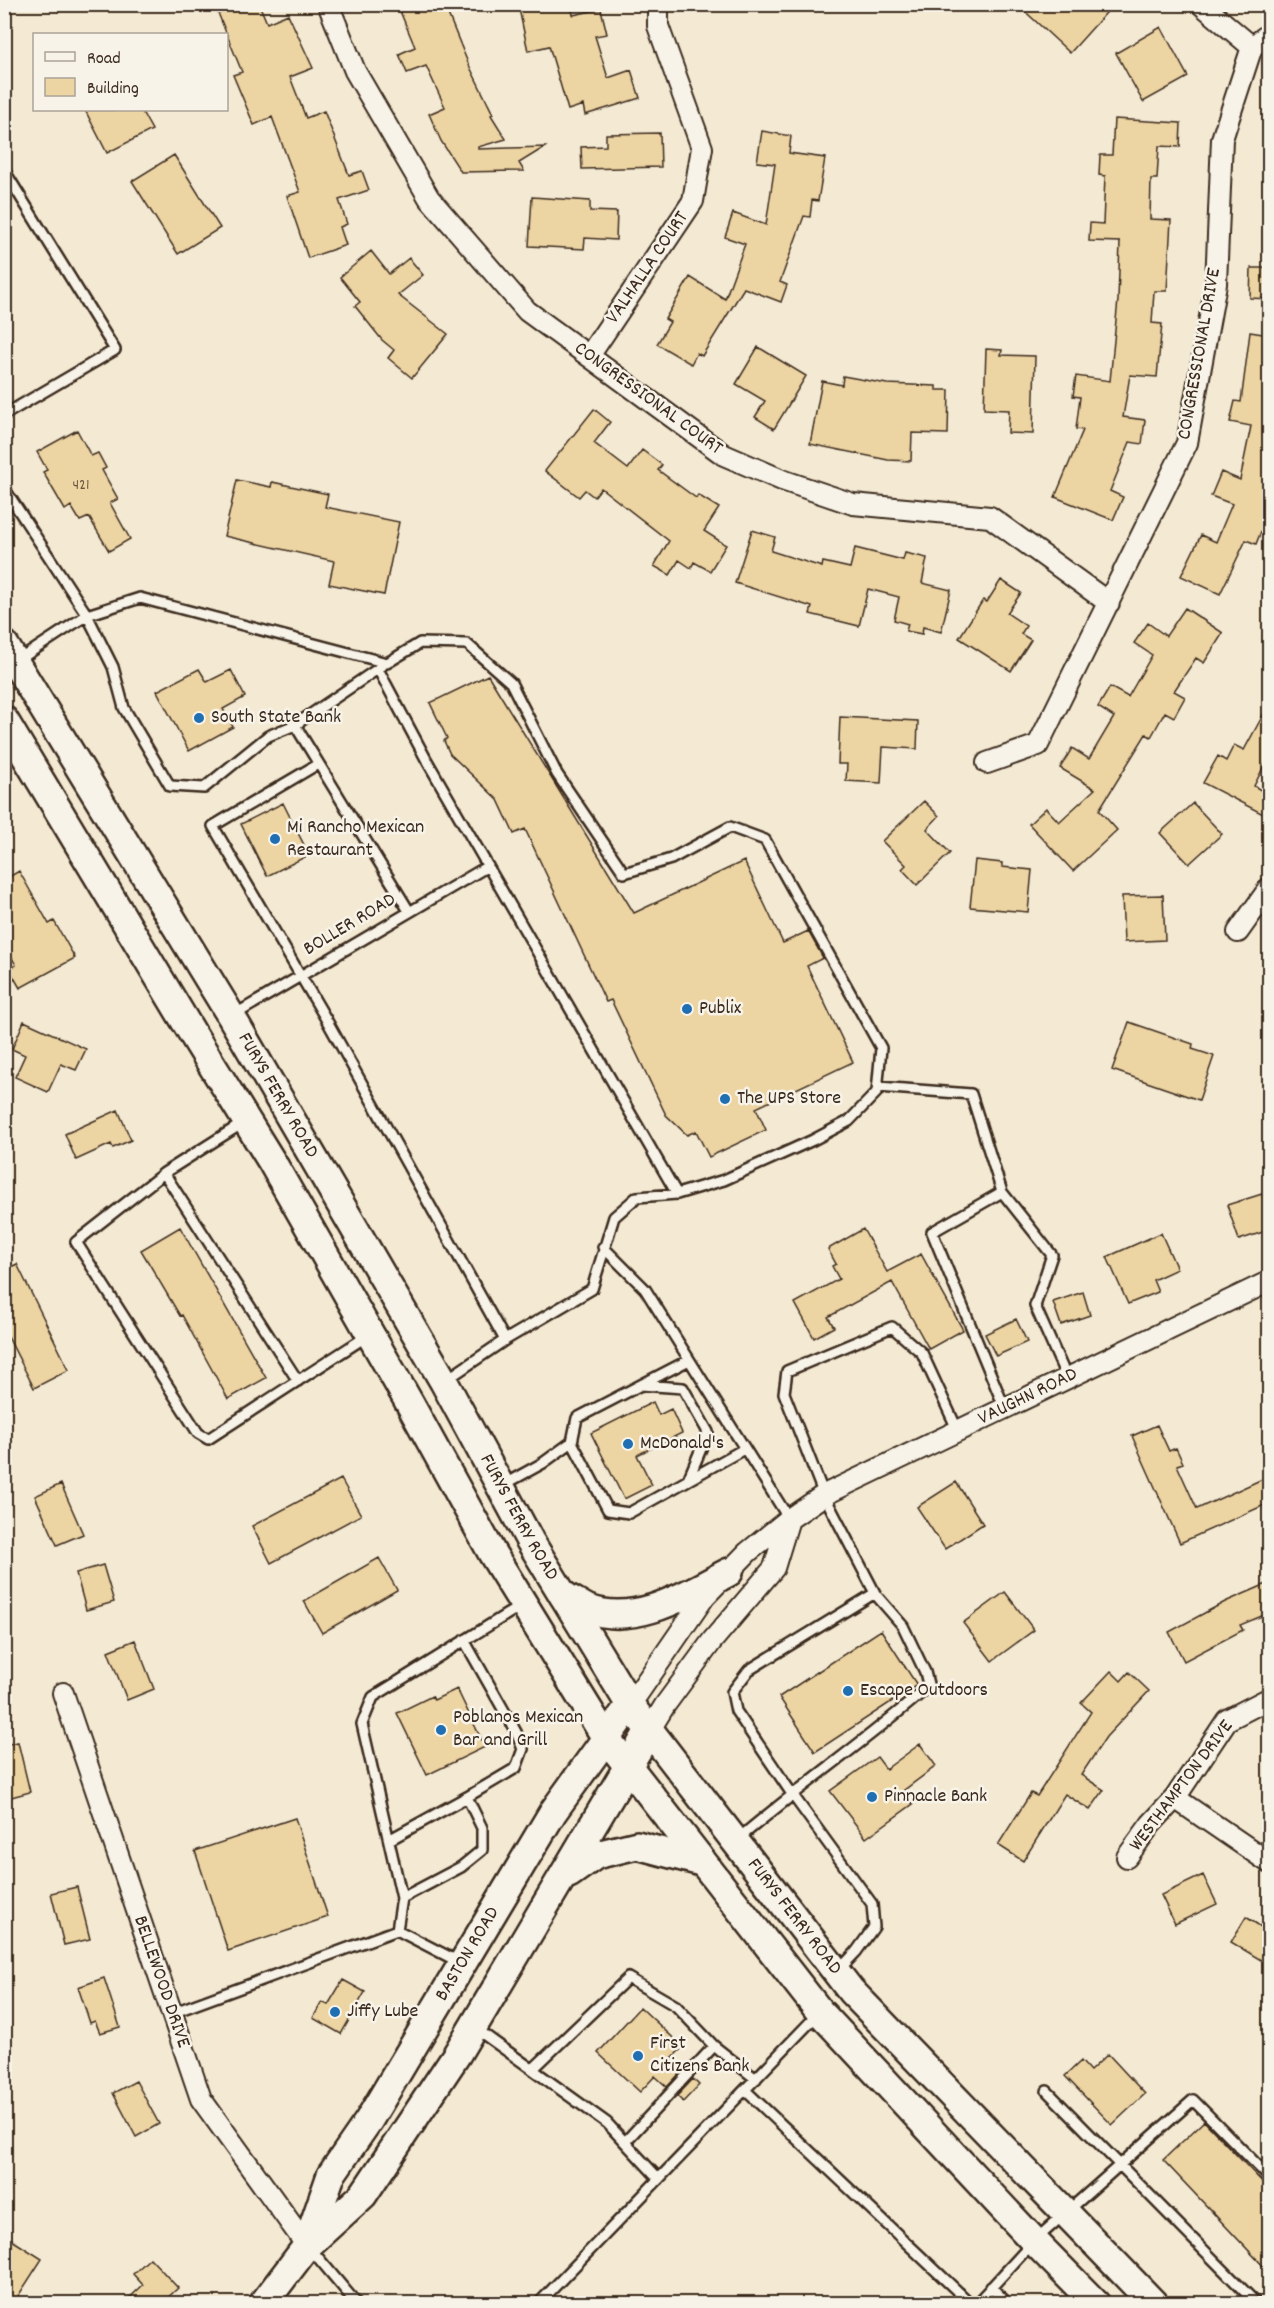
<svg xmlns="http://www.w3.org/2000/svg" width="1274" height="2308" viewBox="0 0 1274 2308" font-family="Dekko,sans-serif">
  <rect width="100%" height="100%" fill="#f4ead3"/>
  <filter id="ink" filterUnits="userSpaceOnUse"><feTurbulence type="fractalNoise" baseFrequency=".0167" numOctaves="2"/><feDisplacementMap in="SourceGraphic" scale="12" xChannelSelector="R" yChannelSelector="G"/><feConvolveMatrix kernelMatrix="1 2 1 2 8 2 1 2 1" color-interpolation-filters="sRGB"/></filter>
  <g filter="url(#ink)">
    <path fill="#edd4a3" stroke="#3b2a1e" stroke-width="1.5" d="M225,4H259L267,23L288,14L313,68L290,77L306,118L324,111L349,175L362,171L369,190L339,200L347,224L340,227L346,245L308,258L287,196L300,192L272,117L254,125L233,75L242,72L216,8Z
      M397,4H444L468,63L493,114L491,115L506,139L478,147V149L545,147L519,163L524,171L461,172L441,141L429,114L445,107L426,66L407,73L399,54L415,47Z
      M518,4H571L573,15L601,9L607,34L595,36L608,78L631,70L640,98L585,115L583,105L568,110L549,46L528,51Z
      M1017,4H1114L1070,53Z
      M1161,27L1188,77L1143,102L1116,53Z
      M85,110H141L152,130L107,153Z
      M1114,119L1181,123L1180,147L1159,146L1157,179H1151L1150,219L1171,220L1167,291H1154L1152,323L1162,324L1157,377L1130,375L1123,417L1145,420L1142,444L1130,442L1110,491L1123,497L1113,520L1055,497L1083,430L1076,429L1080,397L1073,396L1076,376L1110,381L1118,300L1120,242L1089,241L1090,223L1103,224L1105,176L1099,175L1100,155H1112Z
      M762,131L791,136L789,153L825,158L818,201L812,200L810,217L804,216L780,282L787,285L781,302L744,288L702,356L697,353L691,364L657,344L670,322L665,319L690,277L725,299L745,244L725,237L733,213L766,225L775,164L757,162Z
      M660,133L661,167L582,169L581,147L606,146V134Z
      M174,155L220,228L178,254L132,181Z
      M532,197L590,201V211L617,212L616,240L585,238L584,249L529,246Z
      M371,251L389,274L409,258L423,275L398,295L448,334L412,378L388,358L394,350L382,340L355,306L360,302L340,277Z
      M1251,268H1269V299L1250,298Z
      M1250,332L1269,335V511L1256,544L1246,540L1220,594L1181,576L1201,535L1216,542L1232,504L1211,496L1221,472L1240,480L1251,426L1230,422L1235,401L1241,402Z
      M758,347L806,376L774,429L755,417L765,401L736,384Z
      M986,349L1002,350L1001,355L1035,356L1033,434L1008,433L1009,410L984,409Z
      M843,376L887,384L936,386V390H949L948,434L912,433L911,461L888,460L810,444L822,381L842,385Z
      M594,409L610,422L594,443L628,469L642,450L662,465L658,470L696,498L698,495L719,508L704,531L726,545L710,571L694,562L691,568L679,560L670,575L654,566L669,541L601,488L594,497L585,490L579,497L545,471Z
      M77,430L91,456L98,453L106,468L102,470L118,499L110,503L130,539L109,551L89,517L80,521L71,506L65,510L43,472L47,470L37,452Z
      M237,480L271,487L272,482L328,494L325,507L399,522L384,595L329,584L334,561L224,536Z
      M752,530L775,537L771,551L822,567L823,562L850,568L855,548L903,560L905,553L927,558L922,583L951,590L941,632L923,627L922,634L906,631L908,624L894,620L899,597L868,589L859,626L810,614L812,607L735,583Z
      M1001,580L1021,593L1007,613L1026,626L1021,634L1031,640L1011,671L959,638L983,600L987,602Z
      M1185,608L1223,633L1204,663L1196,658L1174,691L1185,697L1174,717L1165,712L1151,737L1146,734L1099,810L1117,830L1073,871L1029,824L1046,808L1059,822L1095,789L1060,768L1072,748L1089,759L1114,717L1098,707L1110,687L1128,697L1152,655L1134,643L1148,623L1166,636Z
      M199,669L207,682L231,670L245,697L223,709L233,727L189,751L157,691Z
      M488,675L634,913L744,861L783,943L808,931L823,958L807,966L853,1062L756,1108L766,1130L709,1157L696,1131L687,1135L666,1115L611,1000L606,1002L525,829L514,834L498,800L450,754L444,741L447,738L430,703Z
      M1269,704V756L1254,786L1269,795V802L1263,814L1203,783L1218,756L1226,761L1234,745L1244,750Z
      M840,717L918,721L917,749L883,747L881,783L846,781L847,764H838Z
      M924,801L939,816L927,829L950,853L917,885L902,869L906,865L882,841Z
      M283,803L309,855L267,876L241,824Z
      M1193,803L1222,834L1189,864L1160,833Z
      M975,860L1002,863V867L1032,870L1028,912L970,907Z
      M19,871L49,924L54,921L75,958L20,988L9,969L16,965L4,944V880Z
      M1163,895L1165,940L1124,942L1122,896Z
      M24,1021L86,1049L76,1070L61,1064L48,1092L15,1077L25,1055L12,1049Z
      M1129,1022L1193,1044L1192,1049L1214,1056L1199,1100L1112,1070Z
      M118,1110L131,1140L113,1148L111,1144L76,1160L65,1134Z
      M1262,1194L1269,1215V1230L1239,1240L1227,1205Z
      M180,1227L266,1378L228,1399L182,1315L180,1316L141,1250Z
      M863,1229L887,1272L921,1254L963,1330L929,1349L892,1282L828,1317L834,1327L814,1338L795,1303L839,1279L832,1266L836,1264L828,1249Z
      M1161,1233L1177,1269L1153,1280L1158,1292L1128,1304L1107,1257Z
      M17,1264L69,1370L34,1388L4,1329V1270Z
      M1083,1292L1090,1315L1061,1325L1053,1302Z
      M1016,1319L1027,1342L996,1356L985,1334Z
      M653,1402L659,1415L671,1409L682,1433L637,1455L652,1485L624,1499L591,1433Z
      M1157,1425L1169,1451L1176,1448L1183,1463L1177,1465L1197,1509L1269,1476V1503L1180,1543L1132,1436Z
      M341,1479L361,1515L271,1563L252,1526Z
      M956,1482L983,1524L945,1549L917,1507Z
      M61,1484L83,1534L57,1545L35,1496Z
      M379,1558L397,1590L322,1633L304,1601Z
      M103,1565L114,1602L86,1610L76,1573Z
      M1269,1583V1613L1240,1625L1243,1630L1184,1661L1169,1632L1225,1602Z
      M1005,1592L1034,1630L992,1661L963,1623Z
      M881,1630L917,1685L815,1752L779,1697Z
      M135,1640L154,1689L127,1700L108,1651Z
      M1111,1671L1121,1681L1129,1672L1149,1691L1106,1737L1081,1775L1104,1790L1090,1810L1065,1794L1023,1861L998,1845L1031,1793L1037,1796L1091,1712L1081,1703Z
      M457,1689L485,1747L427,1775L397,1713L432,1696L434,1700Z
      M18,1742L30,1792L4,1799V1745Z
      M920,1744L936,1766L903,1791L913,1804L866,1838L830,1791L877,1757L886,1769Z
      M295,1818L328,1917L228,1951L195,1851Z
      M1203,1875L1217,1904L1175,1924L1161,1895Z
      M77,1887L90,1939L64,1945L51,1893Z
      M1246,1917L1269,1932V1965L1231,1942Z
      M104,1978L120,2027L100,2033L95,2021L90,2023L78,1987Z
      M343,1980L365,1992L341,2034L313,2018L322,2002L328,2005Z
      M640,2007L683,2047L671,2059L683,2070L667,2087L655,2076L640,2092L598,2053Z
      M1108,2054L1145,2094L1112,2125L1065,2076L1081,2061L1090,2071Z
      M693,2079L699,2085L683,2102L677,2096Z
      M136,2081L159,2124L136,2137L113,2093Z
      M1204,2121L1269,2189V2272L1163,2160Z
      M4,2235L42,2259L13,2304H4Z
      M150,2258L178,2288L161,2304H123L143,2285L133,2274Z"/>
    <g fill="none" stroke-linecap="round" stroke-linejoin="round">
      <defs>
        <path id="service" d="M4,170L115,350L4,415
          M4,488L87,615L113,667L124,708L170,786L204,788L268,736L295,725L409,911
          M17,661L87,615L140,598L387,663L420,643L467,644L511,683L557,774L624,873L671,859L730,827L765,840L881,1048L877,1092L849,1121L813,1140L724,1180L677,1194L637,1197L614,1217L592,1289L505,1340L446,1380
          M378,669L426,759L677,1194
          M295,725L382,666
          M318,764L213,826L326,1019L505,1340
          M234,1015L488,866
          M878,1087L971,1094L1002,1192L932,1232L1005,1409
          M243,1123L164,1173L76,1242L198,1433L208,1439L367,1336
          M164,1173L298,1381
          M1002,1192L1052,1255L1035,1306L1067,1378
          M603,1247L645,1289L789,1519
          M641,1385L683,1388L708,1432L688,1480
          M572,1442L608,1510L629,1513L744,1449
          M503,1485L543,1463L572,1442L577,1418L689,1360
          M464,1640L516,1732L523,1749L516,1768L467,1797L482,1828V1850L461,1867L402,1898L362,1724L373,1697L522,1605
          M389,1840L467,1797
          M737,1840C799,1787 866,1741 927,1688L928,1684L925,1672L903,1626L876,1595L824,1495L784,1393L787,1371L892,1327L922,1353L958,1431
          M397,1930L402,1898
          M838,1971L856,1952L874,1927L872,1904L792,1794L736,1711L732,1692L749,1670L875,1593
          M172,2013L397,1930L461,1963
          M475,2028L607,2123L659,2179
          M533,2069L628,1978L676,2006L714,2046L756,2079
          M745,2090L971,2304
          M1047,2091L1257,2304
          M625,2142L714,2046
          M310,2248L357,2304
          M991,2287L1008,2304
          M538,2304L818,2014
          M976,2304L1034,2241L1193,2100L1270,2178"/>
        <path id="minor" d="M328,4L355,71L429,198L527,311L724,455L782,480L853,504L990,517L1109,603
          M1201,4L1252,47
          M589,356L693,201L702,148L658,26V4
          M987,763L1038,745L1187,443L1216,284L1222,139L1252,47L1270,33
          M1238,932L1270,887
          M63,1693L201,2099L307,2246
          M630,1705L705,1596L748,1552L789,1519L824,1495L1270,1281
          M649,1731L665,1705L712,1641L774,1568L789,1519
          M1175,1798L1270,1863
          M1127,1857L1151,1824L1175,1798L1227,1720L1270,1698"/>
        <g id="secondary">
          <path id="s1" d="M4,644L231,1016L444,1382L530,1541L630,1705L851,1991L1154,2304"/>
          <path d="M4,720L197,1041L272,1162L410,1404L492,1553L606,1738L820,2012L1034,2241L1096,2304"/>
          <path d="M563,1595C571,1599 580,1605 588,1609C637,1627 687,1594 729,1572"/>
          <path d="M569,1874L596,1855L637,1845L701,1862"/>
          <path id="s2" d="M307,2244L331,2175L369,2120L553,1812L630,1705"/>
          <path d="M263,2304L307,2246L363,2195L457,2054L649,1731"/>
        </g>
      </defs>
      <use href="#service" stroke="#3b2a1e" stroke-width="14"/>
      <use href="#minor" stroke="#3b2a1e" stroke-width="24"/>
      <use href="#secondary" stroke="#3b2a1e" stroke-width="32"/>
      <use href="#service" stroke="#f7f3e8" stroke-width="9"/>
      <use href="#minor" stroke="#f7f3e8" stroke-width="20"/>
      <use href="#secondary" stroke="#f7f3e8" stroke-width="27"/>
    </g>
  </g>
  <g fill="#1f6fb2" stroke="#f7f3e8" stroke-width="2">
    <circle cx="199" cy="718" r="6"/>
    <circle cx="275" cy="839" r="6"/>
    <circle cx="687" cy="1009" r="6"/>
    <circle cx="725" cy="1099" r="6"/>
    <circle cx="628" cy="1444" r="6"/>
    <circle cx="848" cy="1691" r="6"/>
    <circle cx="441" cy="1730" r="6"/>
    <circle cx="872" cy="1797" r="6"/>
    <circle cx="335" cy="2012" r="6"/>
    <circle cx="638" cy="2056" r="6"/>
  </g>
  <g text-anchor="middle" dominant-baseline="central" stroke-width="5" stroke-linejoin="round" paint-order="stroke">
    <g font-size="16" fill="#68543f">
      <text x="81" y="485">421</text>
    </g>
    <g font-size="20" fill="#3b2a1e" stroke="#f7f3e8">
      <text transform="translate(648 268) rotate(-56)">VALHALLA COURT</text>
      <text transform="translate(1200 354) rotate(-80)">CONGRESSIONAL DRIVE</text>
      <text transform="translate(648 399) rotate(36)">CONGRESSIONAL COURT</text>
      <text transform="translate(350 925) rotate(-31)">BOLLER ROAD</text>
      <text stroke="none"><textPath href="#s1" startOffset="528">FURYS FERRY ROAD</textPath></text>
      <text transform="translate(1028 1397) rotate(-26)">VAUGHN ROAD</text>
      <text stroke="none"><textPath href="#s1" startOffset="1014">FURYS FERRY ROAD</textPath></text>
      <text transform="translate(1182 1786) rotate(-53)">WESTHAMPTON DRIVE</text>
      <text stroke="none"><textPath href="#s1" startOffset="1500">FURYS FERRY ROAD</textPath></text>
      <text stroke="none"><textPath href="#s2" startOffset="333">BASTON ROAD</textPath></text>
      <text transform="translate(161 1982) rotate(71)">BELLEWOOD DRIVE</text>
    </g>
    <g font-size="20" fill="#3b2a1e" stroke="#f7f3e8" text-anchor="start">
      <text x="211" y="718">South State Bank</text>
      <text x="287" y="828">Mi Rancho Mexican<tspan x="287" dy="23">Restaurant</tspan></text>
      <text x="699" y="1009">Publix</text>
      <text x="737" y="1099">The UPS Store</text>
      <text x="640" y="1444">McDonald's</text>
      <text x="860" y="1691">Escape Outdoors</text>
      <text x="453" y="1718">Poblanos Mexican<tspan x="453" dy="23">Bar and Grill</tspan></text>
      <text x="884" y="1797">Pinnacle Bank</text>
      <text x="347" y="2012">Jiffy Lube</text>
      <text x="650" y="2044">First<tspan x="650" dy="23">Citizens Bank</tspan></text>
    </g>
  </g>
  <rect width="1274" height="2308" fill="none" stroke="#f7f3e8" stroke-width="24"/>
  <rect x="12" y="12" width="1250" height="2284" fill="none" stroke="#3b2a1e" stroke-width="2" filter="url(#ink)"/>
  <rect x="33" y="33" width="195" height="78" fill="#f7f3e8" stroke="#aca397" stroke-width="1.5"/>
  <rect x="45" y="52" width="30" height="9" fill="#f7f3e8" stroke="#aca397" stroke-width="1.5"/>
  <text x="87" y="63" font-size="18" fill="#3b2a1e">Road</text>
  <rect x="45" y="78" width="30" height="18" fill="#edd4a3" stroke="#aca397" stroke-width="1.5"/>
  <text x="87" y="93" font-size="18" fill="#3b2a1e">Building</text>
</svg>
